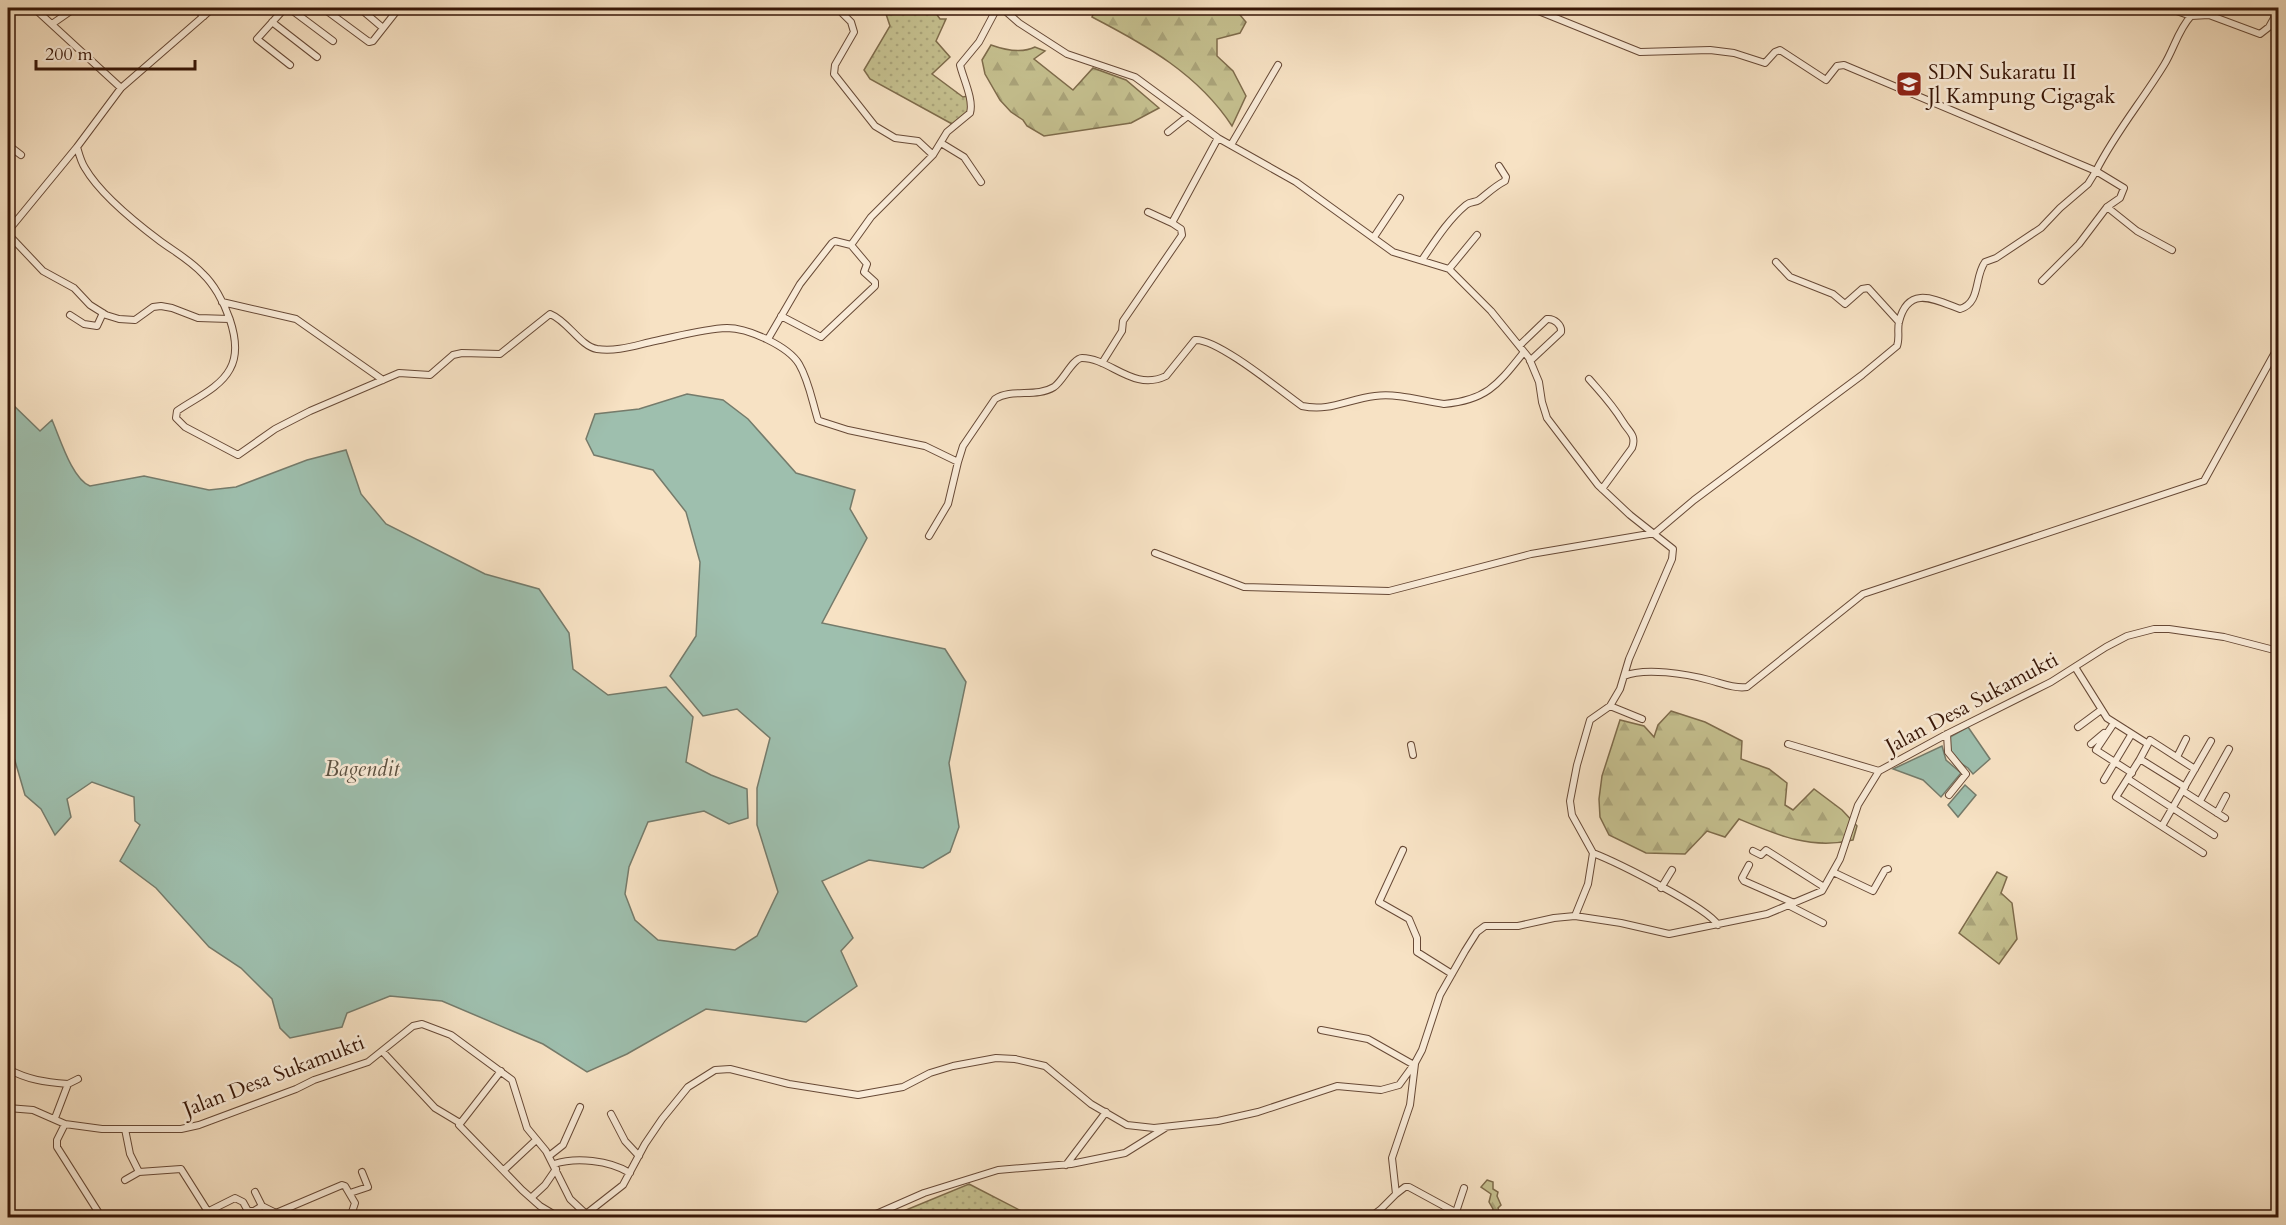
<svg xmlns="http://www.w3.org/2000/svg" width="2286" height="1225" viewBox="0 0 2286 1225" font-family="Cardo,serif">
  <defs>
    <pattern id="green-dots" width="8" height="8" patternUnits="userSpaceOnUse" patternTransform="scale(1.5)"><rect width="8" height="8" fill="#c5c08f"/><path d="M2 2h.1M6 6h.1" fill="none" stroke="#aaa47a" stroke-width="1.8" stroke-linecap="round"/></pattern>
    <pattern id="forest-firs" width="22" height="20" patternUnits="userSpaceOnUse" patternTransform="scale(1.5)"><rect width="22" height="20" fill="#c5c08f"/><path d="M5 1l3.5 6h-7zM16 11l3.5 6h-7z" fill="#aaa47a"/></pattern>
  </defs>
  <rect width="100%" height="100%" fill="#f7e2c4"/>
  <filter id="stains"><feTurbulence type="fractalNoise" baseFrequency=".00333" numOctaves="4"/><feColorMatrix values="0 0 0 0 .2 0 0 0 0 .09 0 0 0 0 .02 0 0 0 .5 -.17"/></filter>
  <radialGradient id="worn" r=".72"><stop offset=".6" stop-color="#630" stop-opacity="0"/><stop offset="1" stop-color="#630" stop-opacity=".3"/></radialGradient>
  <path fill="url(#green-dots)" stroke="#7e6b4b" stroke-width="1.5" d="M884,8H937L935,12L940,19H946L936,41L950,57L932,74L963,97L968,96L971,111L954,125L870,79L864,70L890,26Z
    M969,1184L1033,1217H889Z"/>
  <path fill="url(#forest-firs)" stroke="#7e6b4b" stroke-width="1.5" d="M1096,8L1235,9L1246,22L1240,33L1217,39V56L1233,71L1246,96L1232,126C1198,74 1146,45 1092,17Z
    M991,45C1005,50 1021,54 1035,47L1045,51L1034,59L1073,90L1093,68L1126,80L1159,108L1131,123L1044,136L1027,126L1023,120L1011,112L1000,100L985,74L982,60Z
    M1671,711L1705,722L1742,741L1741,759L1769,769L1787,783L1785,805L1793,810L1814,789L1842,810L1857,826L1853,840C1811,850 1777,835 1739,819L1725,837L1707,831L1685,854L1646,853L1609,835L1600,817L1599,799L1602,776L1620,720L1644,726L1654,737L1658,725Z
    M1997,872L2007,877L2001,893L2012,903L2017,939L1999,964L1959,933Z
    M1487,1180L1493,1182V1189L1498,1192L1497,1196L1501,1205L1498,1208L1500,1214L1497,1216L1492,1213L1493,1209L1489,1202L1491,1194L1481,1187Z"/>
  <path fill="#9ebfae" stroke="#757b6b" stroke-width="1.5" d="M687,394L723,400L748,419L796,473L855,490L850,509L867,538L822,623L945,649L966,682L949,763L959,827L950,852L923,868L869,860L822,881L853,938L841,951L857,986L806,1022L706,1009L627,1054L587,1072L543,1044L442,1001L390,996L347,1013L342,1027L290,1038L280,1028L272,999L241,968L209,947L156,888L120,861L140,825L135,821L134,797L92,782L67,799L71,817L55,835L41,809L25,795L8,737V400L40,431L52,420C60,438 72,479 90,486L144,476L209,490L236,487L307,460L346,450L361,494L386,524L485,574L539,589L569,633L573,669L608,695L666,687L693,717L686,762L711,775L747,789L748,818L729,824L704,811L648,822L629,867L625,894L635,920L658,940L735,950L757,936L778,892L757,825V788L770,738L737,709L703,716L670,676L696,636L700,562L686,512L653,470L594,455L586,439L595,414L639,409Z
    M1968,727L1990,759L1973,774L1968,768L1950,756V737Z
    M1942,746L1946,760L1961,773L1941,797L1923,780L1893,769Z
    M1965,785L1976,795L1958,817L1948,805Z"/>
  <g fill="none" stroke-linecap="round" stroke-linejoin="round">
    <defs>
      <path id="minor" d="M34,8L121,88
        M195,8L204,16
        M213,8L121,88L77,147C79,154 81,162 85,168C100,194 136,223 160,241C175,252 190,260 203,274C223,293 245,343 230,369C220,388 194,399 177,411L176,418L185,427L238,455L275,429L310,411L399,373L430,375L453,355L462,353L500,354L550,314C568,321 580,346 597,349C617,352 636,345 655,341C679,336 703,329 727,328C748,328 788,346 799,364C809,381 812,401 818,420L820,421L848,430L925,446L958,462L963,446L995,399C1012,388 1036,398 1054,387C1063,381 1073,358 1082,358C1110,358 1133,392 1166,376L1195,340C1217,338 1281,391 1302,406C1330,412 1348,399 1375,396C1398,393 1422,401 1444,404C1488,400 1499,383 1524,352
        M285,8L257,39L290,65
        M289,8L333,41
        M323,8L369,42L373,41L399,8
        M837,8L851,22L854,32L835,65L834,74L875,126L895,138L918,141L933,155
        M1002,8L1019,23L1067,54L1135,77L1218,138L1296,182L1393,252L1449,269L1491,311L1529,358L1539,382L1542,402L1547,418L1598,485L1630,515L1673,549L1672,559L1629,659L1620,689L1610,706L1590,720L1577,765L1570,801L1572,815L1593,853L1588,884L1575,916
        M1531,8L1640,52L1710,50L1734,53L1765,63L1775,52L1780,50L1826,80L1837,66L1844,65L2096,171C2115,133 2142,101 2164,65C2174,49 2178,30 2191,16
        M2168,8L2191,16L2209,15L2260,34L2269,27L2278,11
        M363,11L383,28
        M41,14L51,8
        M272,22L317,57
        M52,24L75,8
        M1168,132L1188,116
        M941,143L964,157L981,182
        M8,145L21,155
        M1231,145L1278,65
        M1148,212L1172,223
        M8,231L77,147
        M8,234L43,271L74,288L90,305L106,315L119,319L135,320L153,307L161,306L172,308L198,318L229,319
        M1374,237L1400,198
        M1422,260C1435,241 1448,220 1466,205C1471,201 1475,203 1479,200C1488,193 1495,186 1505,181L1506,177L1499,166
        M1776,262L1790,277L1833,294L1845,304L1862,289L1868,288L1899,322
        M1449,269L1477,235
        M2042,281L2079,244L2107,207
        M222,302L296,319L383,380
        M70,315L84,324L97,326L103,313
        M781,316L821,337L875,286V282L864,272L867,264L851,245
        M768,339L800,284L832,243L835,241L851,245L871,217L933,155L947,132L970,113C974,100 963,78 960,65L979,42L997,8
        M1520,345L1547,319C1554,318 1562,325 1561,332L1530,361
        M1102,363L1122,331L1123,321L1182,235L1181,229L1172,223L1173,221L1218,138
        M1589,379C1603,395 1612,404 1623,422C1628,431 1637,435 1632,448L1602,489
        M929,536L948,504L958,462
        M1155,553L1244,587L1389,591L1531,554L1655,533L1694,500L1862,375L1897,346C1900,338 1897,330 1899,322C1908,284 1936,300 1960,309C1981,303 1974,277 1985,262L1996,258L2041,228L2060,208L2088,184L2096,171L2124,188L2120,198L2107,207L2137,231L2172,250
        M2075,667L2107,718L2148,744L2140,759L2185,787
        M1624,676C1645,667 1687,674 1709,680C1721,683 1735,689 1747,687L1863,594L2204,481L2278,347
        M1610,706L1642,719
        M2114,723L2096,750L2132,773
        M2078,727L2101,710
        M1947,734L1948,752L1966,774L1949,795
        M1788,744L1879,771
        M2091,744L2104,733
        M2148,744L2150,740L2195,769
        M1411,745L1413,755
        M2177,757L2186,739
        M2140,759L2116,797L2203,853
        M2128,779L2214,835
        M2104,780L2131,735
        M2183,791L2225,818
        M2200,801L2229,749
        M2217,813L2226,796
        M2162,826L2211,741
        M1403,850L1379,902L1409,919L1417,938V952L1452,974
        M1753,851L1761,855L1766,850L1824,887
        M1593,853C1616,862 1707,907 1718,925
        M1749,865L1742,878L1744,881L1794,903
        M1833,872L1873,891L1885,870L1888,869
        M1661,888L1672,870
        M1788,905L1823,923
        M1321,1030L1368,1039L1414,1065
        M382,1051L435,1108L460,1123
        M8,1069C28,1080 45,1082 68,1084
        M501,1071L459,1125L522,1190L540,1206L560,1218
        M8,1108L33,1110L65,1124L102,1129H181L199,1125L296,1089L314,1080L368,1062L413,1026L422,1024L451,1035L512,1080L527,1128L546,1151L570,1199L586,1214L623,1185L645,1144L662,1119L688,1087L715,1070L730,1069L789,1084L858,1095L903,1087L930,1073L953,1066L996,1058L1015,1059L1045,1066L1091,1104L1127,1125L1154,1128L1218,1121L1258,1112L1337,1086L1381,1090L1399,1085L1415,1063L1422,1050L1440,995L1465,951L1477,932L1485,926H1518L1554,918L1575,916L1621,923L1669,934L1767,914L1822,891L1840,859L1858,805L1879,771L1947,734L2051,682L2106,647L2127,636L2154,629H2169L2224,637L2278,651
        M611,1114L625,1141L639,1156
        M55,1118L68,1084L78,1079
        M65,1124L57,1140V1147L102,1218
        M125,1129L130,1154L139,1172L181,1169L212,1218
        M549,1156L563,1145L580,1107
        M554,1164C576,1157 609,1160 630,1173
        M1066,1165L1106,1112
        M504,1170L536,1140
        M125,1180L139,1172
        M255,1192L262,1206
        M350,1193L368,1187L362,1172
        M1396,1194L1405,1187H1409L1466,1218
        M531,1198L545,1185L556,1169
        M209,1211L235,1198L243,1202L248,1211H254L262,1206L276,1213L342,1185L345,1186L355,1203L352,1212L353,1218
        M1456,1212L1464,1188
        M867,1218L924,1193L998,1170L1071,1164L1125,1153L1165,1128
        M1369,1218L1380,1210L1396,1194L1392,1158L1410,1105L1415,1064"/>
    </defs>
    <use href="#minor" stroke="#674936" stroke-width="8"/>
    <use href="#minor" stroke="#faecd9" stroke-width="6"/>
  </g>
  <defs>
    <symbol id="school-square" viewBox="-11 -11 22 22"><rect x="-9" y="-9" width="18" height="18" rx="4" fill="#8f2418" stroke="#faecd9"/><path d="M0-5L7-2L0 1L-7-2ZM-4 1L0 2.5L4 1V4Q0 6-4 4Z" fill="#fff"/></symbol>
  </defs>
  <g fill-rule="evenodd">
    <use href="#school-square" x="1894" y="69" width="30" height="30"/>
  </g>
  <g text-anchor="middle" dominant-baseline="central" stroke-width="5" stroke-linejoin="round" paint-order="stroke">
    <g font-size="21" fill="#371607" stroke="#faecd9" text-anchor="start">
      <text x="1928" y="72">SDN Sukaratu II<tspan x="1928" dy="24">Jl Kampung Cigagak</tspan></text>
    </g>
    <g font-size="21" fill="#371607" stroke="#faecd9">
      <text transform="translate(1972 703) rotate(-28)">Jalan Desa Sukamukti</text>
      <text transform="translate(274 1076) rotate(-21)">Jalan Desa Sukamukti</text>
    </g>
    <g font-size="22" font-style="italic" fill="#5b5141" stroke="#faecd9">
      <text x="362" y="769">Bagendit</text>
    </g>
  </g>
  <rect width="2286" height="1225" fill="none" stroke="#f7e2c4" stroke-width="30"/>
  <rect x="9" y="9" width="2268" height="1207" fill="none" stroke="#371607" stroke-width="3"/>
  <rect x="15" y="15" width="2256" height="1195" fill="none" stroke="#371607" stroke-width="1.5"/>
  <path d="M36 60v9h159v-9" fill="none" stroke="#371607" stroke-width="3"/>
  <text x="45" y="60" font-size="18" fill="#371607" stroke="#faecd9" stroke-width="4.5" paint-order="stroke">200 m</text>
  <rect width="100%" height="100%" filter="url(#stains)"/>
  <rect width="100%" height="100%" fill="url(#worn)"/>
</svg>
